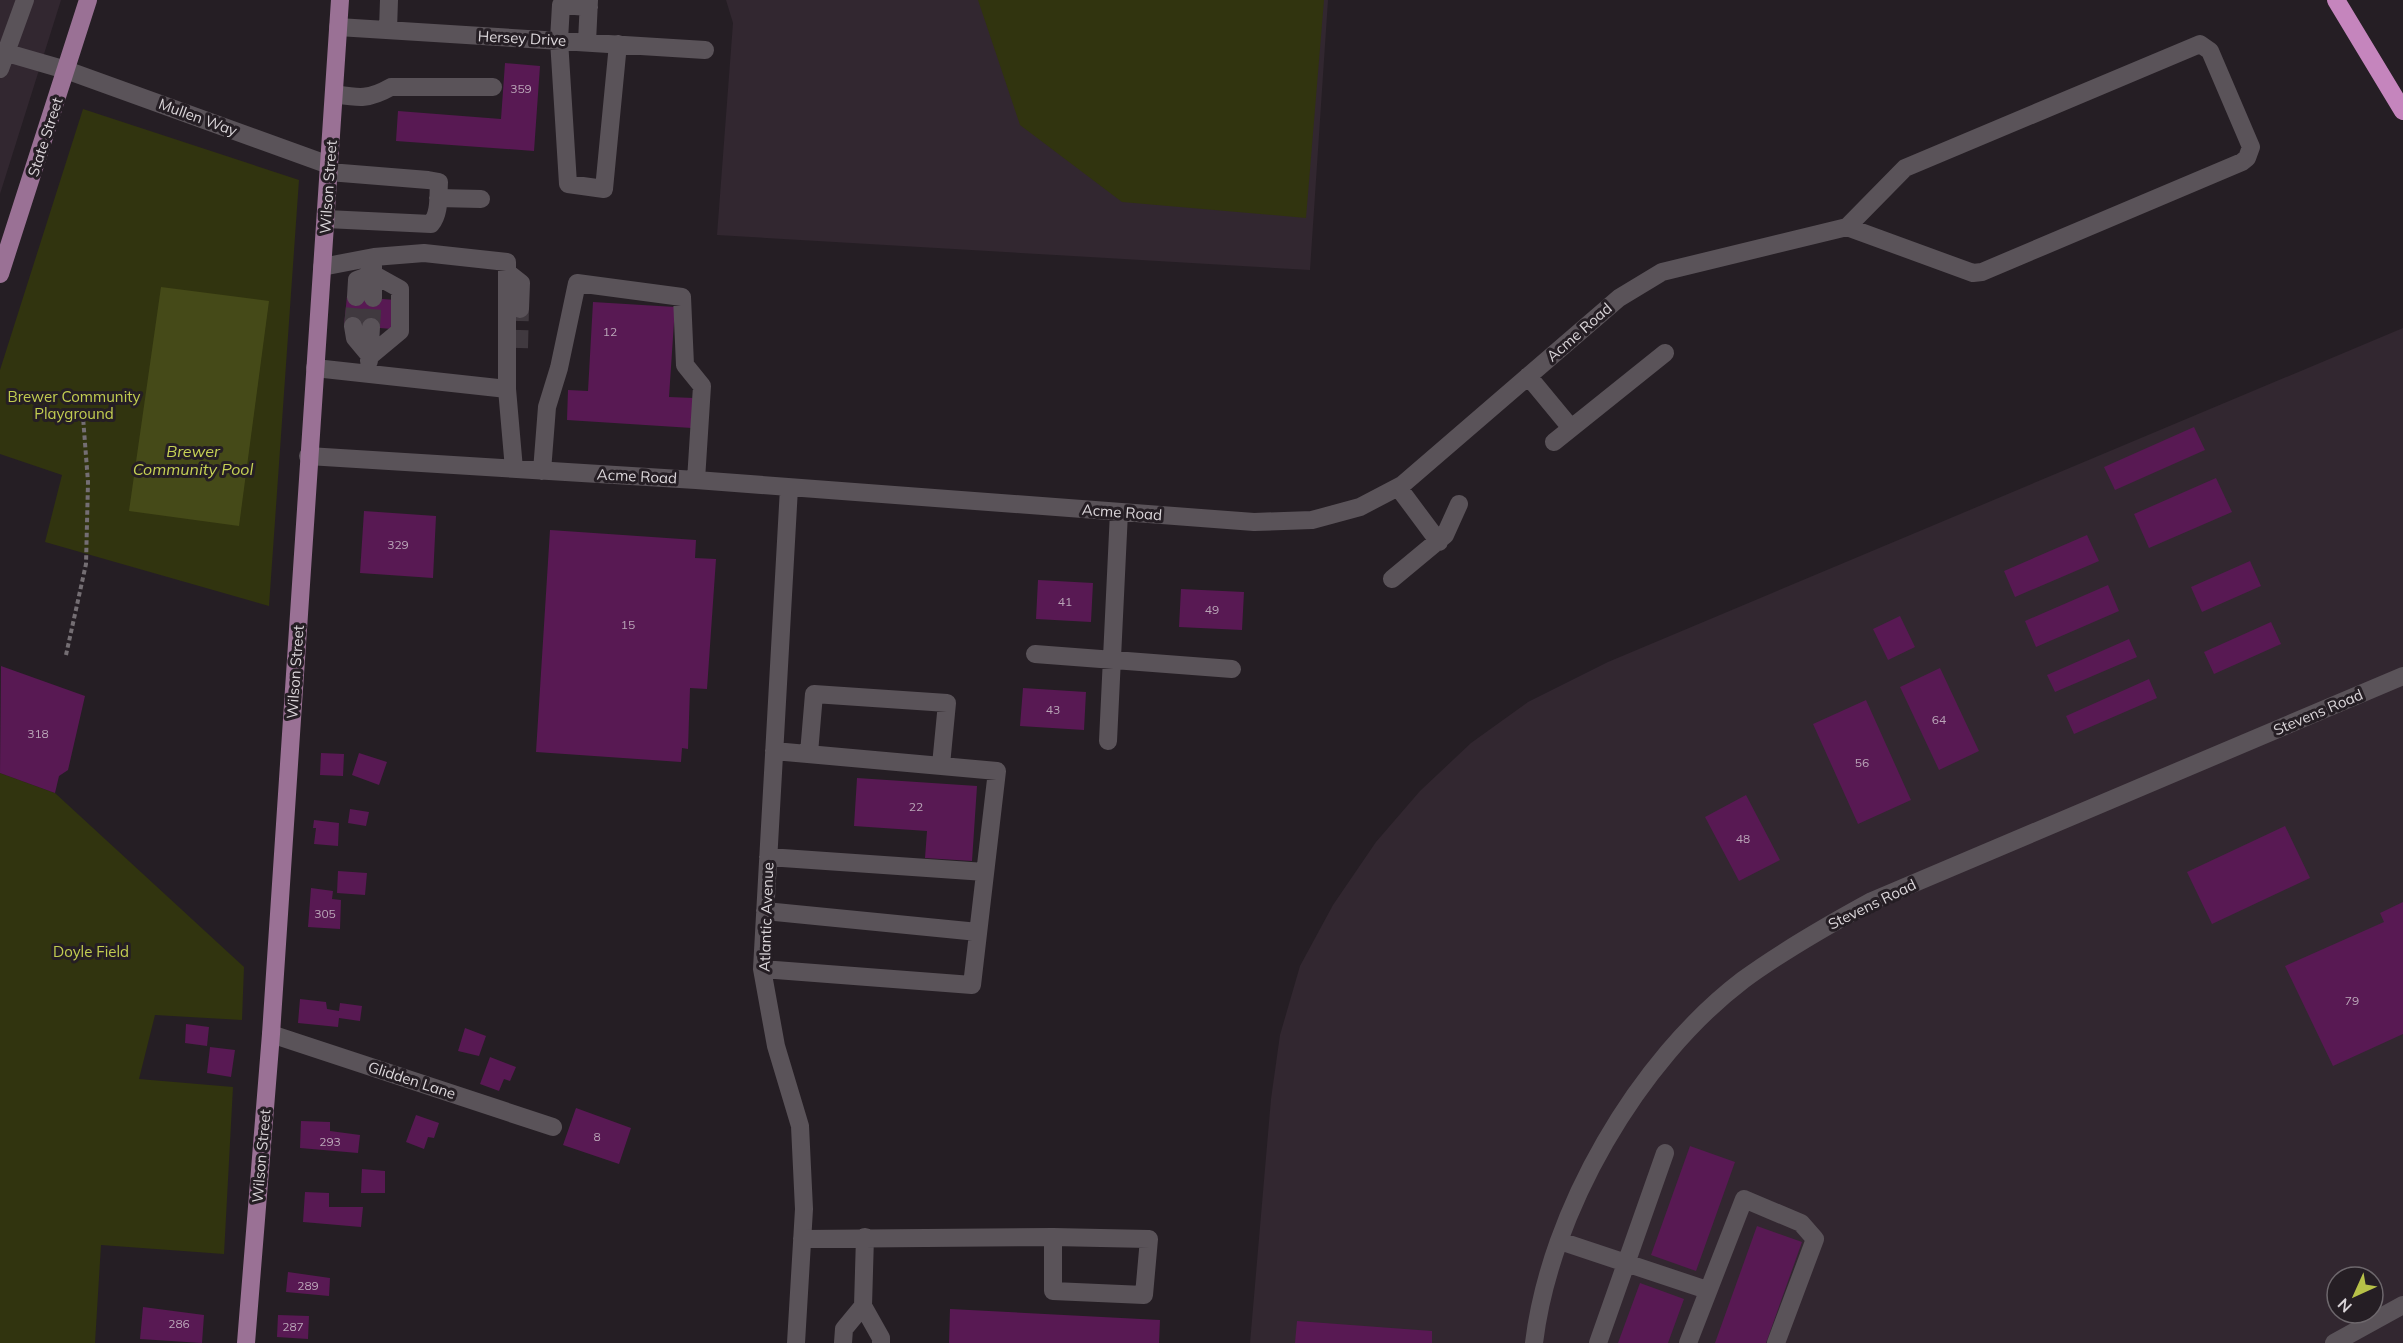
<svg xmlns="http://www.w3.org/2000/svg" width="2403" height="1343" viewBox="0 0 2403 1343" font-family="Mulish,sans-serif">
  <rect width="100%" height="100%" fill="#251e24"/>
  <path fill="#322730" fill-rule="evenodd" d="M0,0H61L0,194Z
    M726,0H1328L1310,270L717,235L733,23Z
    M2403,328V1343H1250L1271,1099L1280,1035L1300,966L1333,905L1376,842L1420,791L1471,743L1528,702L1608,662ZM2337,1277H2373V1313H2337Z"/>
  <path fill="#31340f" d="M978,0H1324L1306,218L1122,202L1020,125Z
    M83,109L299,180L269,606L45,542L62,475L0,454V370Z
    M0,773L55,793L244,967L242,1020L155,1015L139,1079L233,1087L224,1254L101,1245L95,1343H0Z"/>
  <path fill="#454a18" d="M161,287L269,301L239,526L129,511Z"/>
  <path fill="#581953" d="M505,63L540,66L534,151L396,141L398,111L501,119Z
    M347,296L395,300L392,329L344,325Z
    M593,302L675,307L669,397L694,398L692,428L567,420L568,390L588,391Z
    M2194,427L2205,450L2115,490L2104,467Z
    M2216,478L2232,512L2149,548L2134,514Z
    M364,511L436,516L433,578L360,573Z
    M550,530L696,540L695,558L716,559L707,689L690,688L688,749L682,748L681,762L536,752Z
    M2087,535L2099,561L2015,597L2004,571Z
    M2250,561L2261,586L2202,612L2191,587Z
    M1038,580L1093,583L1091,622L1036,619Z
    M2108,585L2119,611L2036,647L2025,621Z
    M1181,589L1244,592L1242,630L1179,627Z
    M1900,616L1915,647L1888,660L1873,629Z
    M2271,622L2281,644L2214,674L2204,652Z
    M2129,639L2137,657L2055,692L2047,675Z
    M1,666L85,696L68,770L59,776L55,793L0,773Z
    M1940,668L1979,751L1939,770L1900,687Z
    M2149,679L2157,698L2074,734L2066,716Z
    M1023,688L1086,692L1084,730L1020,726Z
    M1866,700L1911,800L1858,824L1813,724Z
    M321,753L344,754L343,776L320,775Z
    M359,753L387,762L379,785L352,775Z
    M857,778L977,786L972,861L925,858L927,831L854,826Z
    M1746,795L1780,860L1739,881L1705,817Z
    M350,809L369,812L366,826L348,823Z
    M314,820L339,823L338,846L314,844L316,828H313Z
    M2285,826L2310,878L2212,924L2187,872Z
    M338,871L367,873L365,895L337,893Z
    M311,888L333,891L332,899L341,900L340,929L308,927Z
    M2403,902V1034L2333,1066L2285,966L2384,922L2380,913Z
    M300,999L326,1002L327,1009L339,1011L340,1003L362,1006L360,1021L339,1018L338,1027L298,1023Z
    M186,1024L209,1027L207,1046L185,1043Z
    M465,1028L486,1036L479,1056L458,1051Z
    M210,1047L235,1050L231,1077L207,1073Z
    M490,1057L516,1067L510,1081L504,1079L499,1091L480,1084Z
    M576,1108L631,1128L619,1164L563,1145Z
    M416,1115L439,1123L434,1138L428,1137L424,1149L406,1142Z
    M301,1121L330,1122V1131L360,1135L358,1153L300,1148Z
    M1690,1146L1735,1162L1696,1271L1651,1255Z
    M362,1169L385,1171V1193H361Z
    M305,1192L329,1193V1207H363L361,1227L303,1222Z
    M1757,1226L1802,1242L1766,1343H1715Z
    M288,1272L330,1278L329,1296L286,1292Z
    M1640,1283L1684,1299L1668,1343H1618Z
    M143,1307L204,1315L202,1343L140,1339Z
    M950,1309L1160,1320L1159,1343H949Z
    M278,1315L309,1316L308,1339L277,1337Z
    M1297,1321L1432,1331V1343H1295Z"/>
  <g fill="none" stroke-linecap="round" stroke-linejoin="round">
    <path stroke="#40393f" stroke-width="18" stroke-dasharray="18 9" stroke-linecap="butt" d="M353,326L356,297
      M371,327L373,298
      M519,348L520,309"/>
    <path stroke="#746e73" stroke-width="4" stroke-dasharray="4.5 3" stroke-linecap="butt" d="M66,655L86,564L88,482L83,417"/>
    <path stroke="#5a5359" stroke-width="18" d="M589,7L561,5L559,40L568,184L604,189L618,44
      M338,27L705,50
      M388,30L389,0
      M587,42L589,0
      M2200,44L2210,51L2251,147L2247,158L2242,162L1982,272L1973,273L1847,227L1905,168Z
      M0,51L66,70L329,165
      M0,69L25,0
      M334,94C359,98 368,100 391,87H493
      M438,198L481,199
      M326,219L431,224C440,213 438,197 439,182L428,180L329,172
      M322,267L374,257L424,253L507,262V389
      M507,272L521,283L520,309
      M356,297L357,280L373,274V265
      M353,326L355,338L370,356L400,331V289L373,274V298
      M369,361L371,327
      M315,368L507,389L514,469
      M1528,376L1571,428
      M1554,442L1665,353
      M308,456L696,480L1254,522L1312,520L1360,507L1402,485L1619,298L1662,272L1847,227
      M542,471L547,407L559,368L577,283L682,297L685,365L702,386L696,480
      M1398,487L1439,542
      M789,488L762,969L776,1046L800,1126L804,1209L796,1343
      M1392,579L1445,535L1459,504
      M1035,654L1232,669
      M1108,741L1119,512
      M809,753L814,694L947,703L941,765
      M768,857L985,872
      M765,911L978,932
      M762,969L972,985L997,771L774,751
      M271,1034L553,1127
      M865,1237L863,1306L881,1338V1343
      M802,1239L1053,1237V1291L1144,1295L1149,1239L1053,1237
      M1560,1241L1707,1290
      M843,1343L844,1329L863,1306
      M1534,1343C1550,1211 1638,1060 1743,980C1784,950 1828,925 1872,901L2403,676
      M1598,1343L1665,1153
      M1688,1343L1744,1199L1801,1223L1815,1239L1776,1343
      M2334,1343L2403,1305"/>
    <path stroke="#9a7195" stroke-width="18" d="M0,274L88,0
      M246,1343L271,1034L340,0"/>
    <path stroke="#c585bd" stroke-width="18" d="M2336,0L2403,111"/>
  </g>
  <g text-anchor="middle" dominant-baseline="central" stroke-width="6" stroke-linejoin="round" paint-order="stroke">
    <g font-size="12" fill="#baa6b8">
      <text x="521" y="88">359</text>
      <text x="610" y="331">12</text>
      <text x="398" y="544">329</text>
      <text x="1065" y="601">41</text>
      <text x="1212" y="609">49</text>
      <text x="628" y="624">15</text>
      <text x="1053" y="709">43</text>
      <text x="1939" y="719">64</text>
      <text x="38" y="733">318</text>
      <text x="1862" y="762">56</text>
      <text x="916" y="806">22</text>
      <text x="1743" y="838">48</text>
      <text x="325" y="913">305</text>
      <text x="2352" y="1000">79</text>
      <text x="597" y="1136">8</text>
      <text x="330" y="1141">293</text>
      <text x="308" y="1285">289</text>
      <text x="179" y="1323">286</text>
      <text x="293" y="1326">287</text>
    </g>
    <g font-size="15" fill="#dad5d9" stroke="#251e24">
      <text transform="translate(522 38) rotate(3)">Hersey Drive</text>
      <text transform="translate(198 117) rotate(20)">Mullen Way</text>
      <text transform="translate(45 137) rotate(-72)">State Street</text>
      <text transform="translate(328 187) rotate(-86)">Wilson Street</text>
      <text transform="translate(1579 332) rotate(-41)">Acme Road</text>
      <text transform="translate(637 476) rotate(3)">Acme Road</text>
      <text transform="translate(1122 512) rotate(4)">Acme Road</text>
      <text transform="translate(295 672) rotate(-86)">Wilson Street</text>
      <text transform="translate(2318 712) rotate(-23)">Stevens Road</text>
      <text transform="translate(1872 904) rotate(-26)">Stevens Road</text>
      <text transform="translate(766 917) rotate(-88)">Atlantic Avenue</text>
      <text transform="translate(412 1080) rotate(18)">Glidden Lane</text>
      <text transform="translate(261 1156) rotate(-85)">Wilson Street</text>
    </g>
    <g font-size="15" fill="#c2cd50" stroke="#251e24">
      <text x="74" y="396">Brewer Community<tspan x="74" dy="17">Playground</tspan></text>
      <text x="91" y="951">Doyle Field</text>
    </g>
    <g font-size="16" font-style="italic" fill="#c7d255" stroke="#251e24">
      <text x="193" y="451">Brewer<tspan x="193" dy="18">Community Pool</tspan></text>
    </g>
  </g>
  <g transform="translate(2355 1295) rotate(225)"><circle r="28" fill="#251e24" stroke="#6d676c" stroke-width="1.5"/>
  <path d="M0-4.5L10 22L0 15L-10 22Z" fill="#b7c148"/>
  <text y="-9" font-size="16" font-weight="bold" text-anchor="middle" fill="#dad5d9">N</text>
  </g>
</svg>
